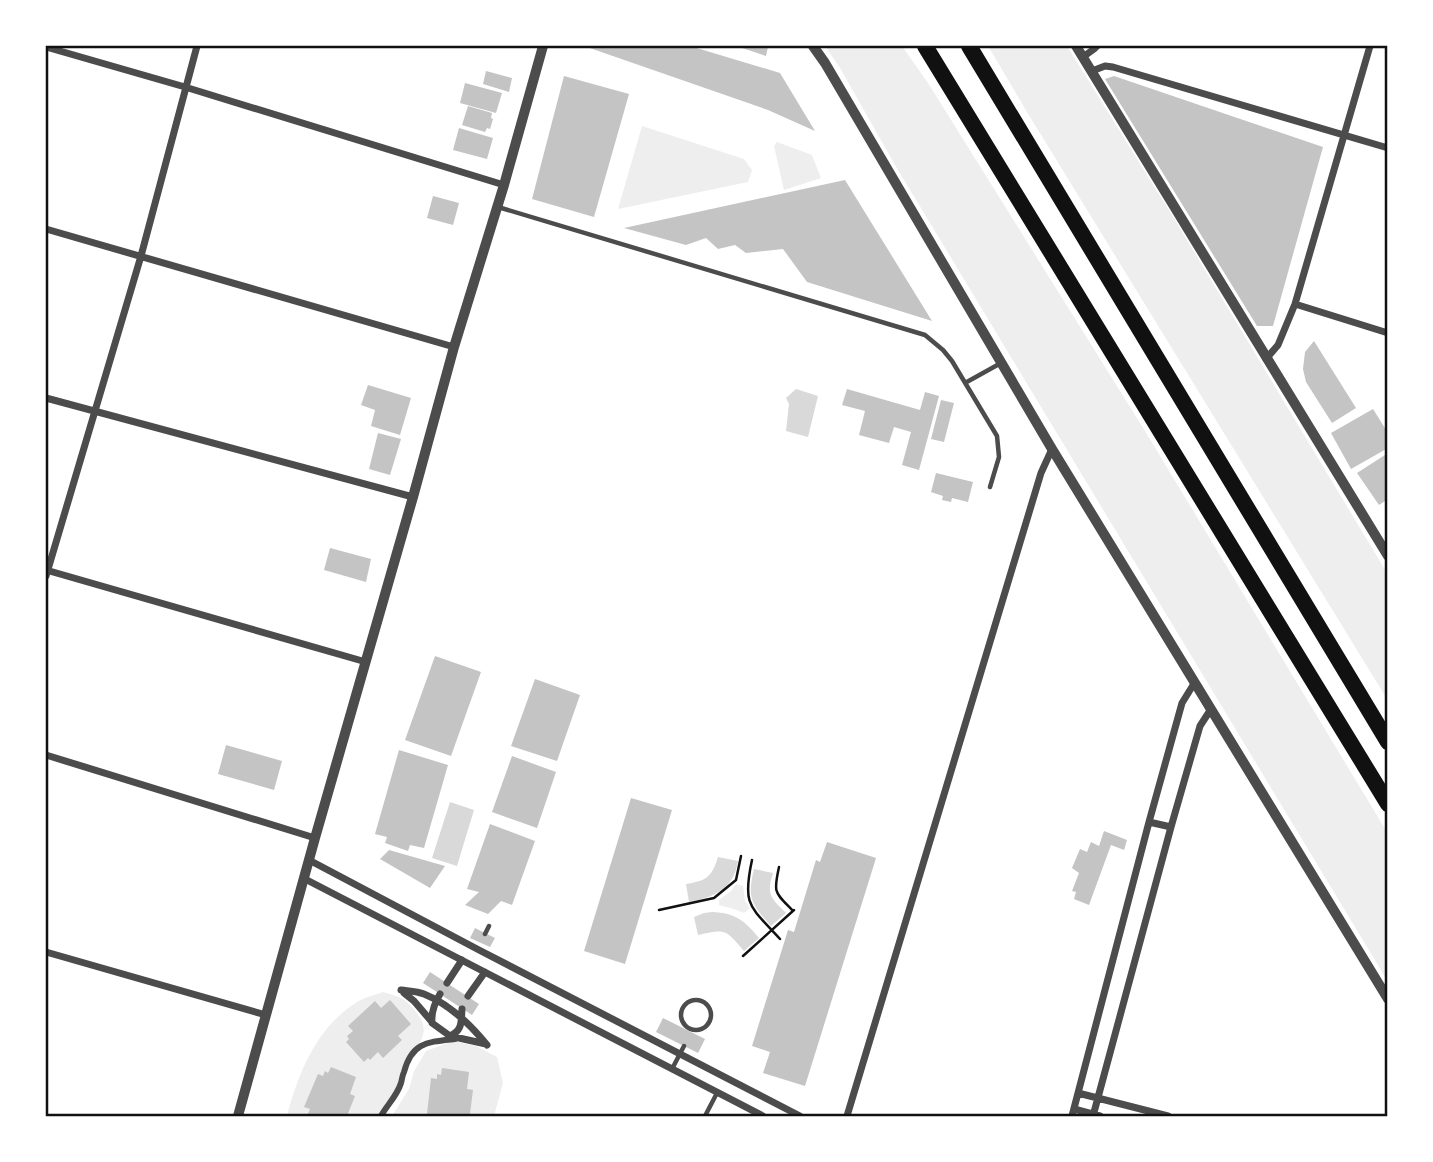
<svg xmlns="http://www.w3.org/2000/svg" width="1433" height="1162" viewBox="0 0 1433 1162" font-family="'Asap Condensed',sans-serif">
  <rect width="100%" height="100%" fill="#fff"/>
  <path fill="#eee" d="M825,46H902L928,83L1145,431L1387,832V980L895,165L840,68Z
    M988,46H1067L1175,220L1387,573V699L1027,112Z
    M642,126L744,159L752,170L748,182L618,209Z
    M777,142L812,155L821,178L784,190L774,146Z
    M736,884L743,886L745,901L750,908L744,913L734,909L719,905V900L731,891Z
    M383,992C389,994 398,996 403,999C414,1007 427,1022 423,1035C421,1043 414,1050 411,1058C402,1079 393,1098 381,1116H287C298,1073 317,1027 357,1002C365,997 375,995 383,992Z
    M453,1041L476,1046L497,1057L503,1083L494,1116H392L409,1089L414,1071L426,1051Z"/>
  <path fill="#d9d9d9" d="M796,389L818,396L808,437L786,431L789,404L786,398Z
    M450,802L474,810L457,866L432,858Z
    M718,857L738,861C734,889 714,897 689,902L686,884C706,881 712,877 718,857Z
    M754,869L773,873C766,895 771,898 786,913L771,926C751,904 747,898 754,869Z
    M712,912C736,913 745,921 759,938L744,951C725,929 726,929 698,935L694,917L704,913Z"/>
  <path fill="#c4c4c4" d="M584,46H690L780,73L815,131L768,110Z
    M736,46H767L768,47L766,56Z
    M486,71L512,78L509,92L483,84Z
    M564,76L629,94L594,217L532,199Z
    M1114,76L1323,147L1273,326H1257L1105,79Z
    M465,83L502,93L496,113L460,103Z
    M468,106L492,113L491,118L493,119L490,129L487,128L485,132L462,125Z
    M459,128L493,138L487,159L453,150Z
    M845,180L932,321L807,282L783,249L746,253L735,245L718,249L706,238L686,245L624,228Z
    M433,196L459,203L453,225L427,218Z
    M1314,341L1356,408L1332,423L1306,382L1303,369L1305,352Z
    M368,385L411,398L400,435L371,426L375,410L361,405Z
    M847,389L920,410L925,392L939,396L919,470L902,465L911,432L894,427L889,443L859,435L865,411L842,405Z
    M941,400L954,403L944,442L931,439Z
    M1373,409L1388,433V448L1351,469L1331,433Z
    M378,433L401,439L390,475L369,469Z
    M1388,453V499L1379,505L1357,473Z
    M936,473L973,482L968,502L952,498L951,502L942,500L943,496L931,492Z
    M330,548L371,559L366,582L324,570Z
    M435,656L481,672L451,756L405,740Z
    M535,679L580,695L557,761L511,746Z
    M226,745L282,761L274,790L218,774Z
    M399,750L448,765L424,848L410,845L408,851L385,843L387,837L375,834Z
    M512,756L556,772L537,828L492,812Z
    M631,798L672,810L625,964L584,951Z
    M490,824L535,841L512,905L501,901L488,914L465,905L479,892L467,889Z
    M1104,831L1127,840L1124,850L1111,845L1089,905L1074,899L1076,892L1072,891L1079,873L1072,868L1080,849L1087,852L1091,842L1099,846Z
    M827,842L876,858L805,1086L763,1073L770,1052L752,1046L788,930L794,932L816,860L820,862Z
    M389,850L445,866L430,888L380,859Z
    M475,928L495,938L490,947L470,938Z
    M430,972L479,1004L472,1015L423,983Z
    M390,1000L411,1024L398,1036L402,1040L383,1058L378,1052L370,1060L368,1058L364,1062L346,1042L349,1039L347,1036L353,1031L348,1026L375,1001L381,1008Z
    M663,1018L705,1039L698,1053L656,1032Z
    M331,1067L356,1077L350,1094L355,1096L347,1116H307L310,1109L304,1107L318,1074L323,1076L325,1071L328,1073Z
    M442,1068L469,1072L467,1089L473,1090L470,1114H463V1116H433L434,1114H427L431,1078L437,1079V1074L441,1075Z"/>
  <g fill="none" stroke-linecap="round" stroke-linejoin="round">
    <path stroke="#111" stroke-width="2.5" d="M752,860C742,906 750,906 780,939
      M779,867C773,894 775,892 793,911
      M659,910L714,898L736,880L741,856
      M743,956L794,910"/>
    <path stroke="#4c4c4c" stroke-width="4.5" d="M498,207L925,335L943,350L952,361L997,436L999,457L990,487
      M965,383L1001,363
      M485,934L489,926
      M681 1015a15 15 0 1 1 30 0a15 15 0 1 1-30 0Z
      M672,1069L684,1046
      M705,1116L717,1093"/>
    <path stroke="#4c4c4c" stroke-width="6" d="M381,1116C387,1105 397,1096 401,1083C402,1080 402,1076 404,1072C412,1042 427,1042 455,1039"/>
    <path stroke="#4c4c4c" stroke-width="7" d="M46,47L185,87L504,185
      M1083,57L1094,49L1097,46
      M1092,71L1105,66L1113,67L1388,148
      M46,229L454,347
      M1295,304L1388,333
      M1266,359L1278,345L1295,304L1370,46
      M46,398L413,497
      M46,570L366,662
      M46,576L141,256L197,46
      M46,755L315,838
      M1149,822L1171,827
      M309,860L479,950L800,1116
      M305,879L763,1116
      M46,952L266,1015
      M447,983L462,960
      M401,990C408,991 417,991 424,994C449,1004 470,1024 487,1045
      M404,993L414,1001L432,1022
      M440,994C434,1004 431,1012 432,1023L450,1036C463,1030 461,1021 462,1009
      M468,996L485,972
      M450,1036L486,1044
      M1078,1093L1168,1116
      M1074,1109L1100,1116
      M847,1116L1041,473L1052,449
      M1072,1116L1149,822L1182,703L1195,682
      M1093,1116L1171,827L1200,726L1211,709"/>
    <path stroke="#4c4c4c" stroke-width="10" d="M813,46L825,63L1052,449L1388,999
      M1076,46L1388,556
      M238,1116L315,838L413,497L454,347L504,185L543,46"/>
    <path stroke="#111" stroke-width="16" d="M925,46L1388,804
      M969,46L1388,742"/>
  </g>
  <rect width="1433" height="1162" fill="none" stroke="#ffffff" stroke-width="94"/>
  <rect x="47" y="47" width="1339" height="1068" fill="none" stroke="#111" stroke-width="2.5"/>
</svg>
